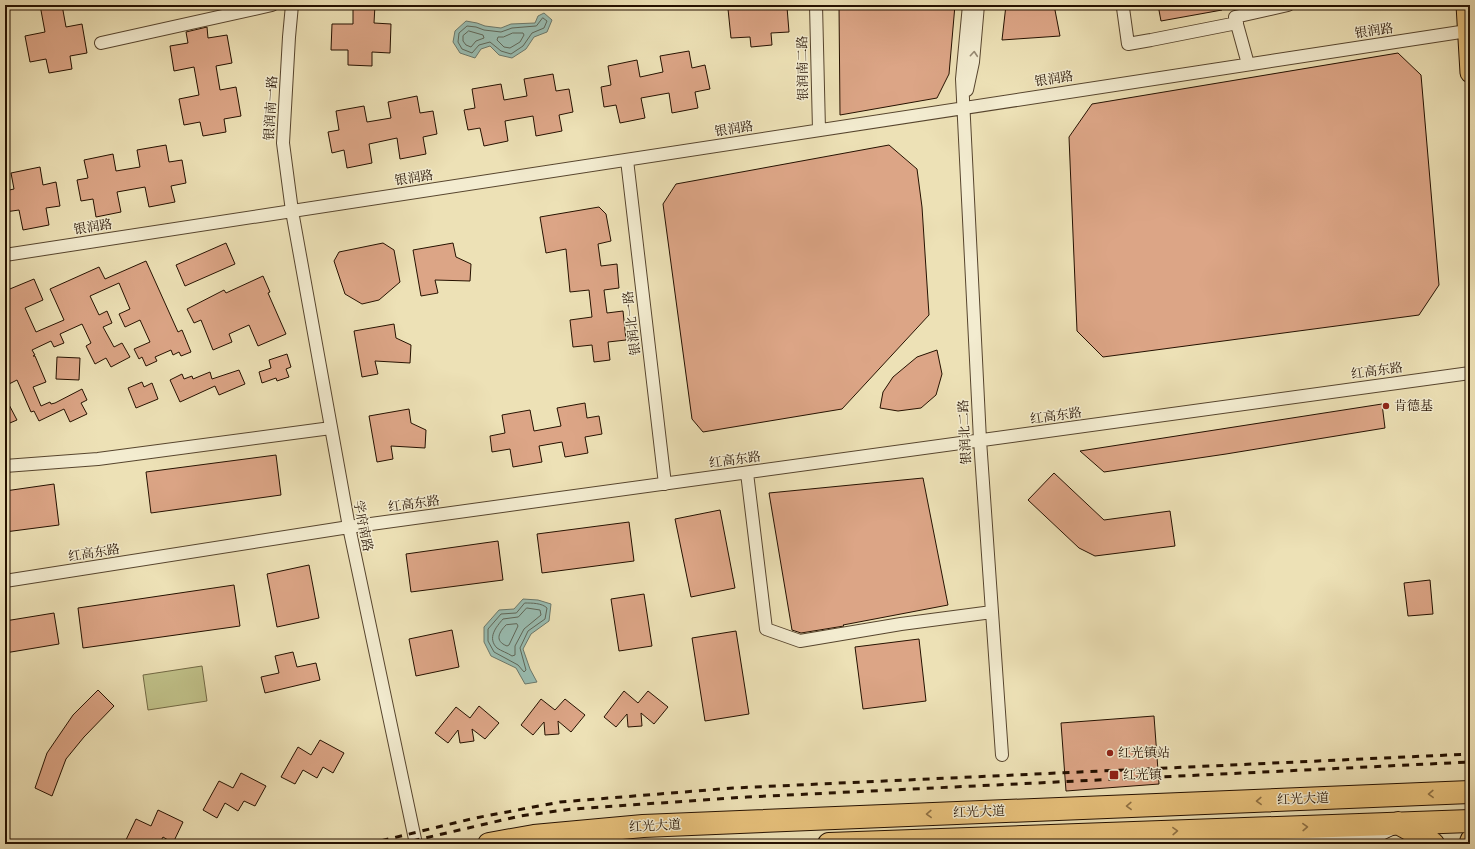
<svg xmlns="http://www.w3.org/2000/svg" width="1475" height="849" viewBox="0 0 1475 849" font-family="Cardo,'Noto Serif SC',serif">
  <rect width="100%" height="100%" fill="#ede1b6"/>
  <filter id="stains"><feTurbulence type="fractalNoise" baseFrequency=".005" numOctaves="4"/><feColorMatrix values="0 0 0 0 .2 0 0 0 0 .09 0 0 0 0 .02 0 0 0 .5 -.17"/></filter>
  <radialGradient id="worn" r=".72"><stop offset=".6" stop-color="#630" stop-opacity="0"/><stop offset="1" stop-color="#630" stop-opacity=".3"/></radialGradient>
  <path fill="#c0c189" stroke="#726944" d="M202,666L207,701L148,710L143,675Z"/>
  <path fill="#99bdb2" stroke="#6b786b" d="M544,13L552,20L547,32L534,37L526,49L512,58L499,55L490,46L481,49L475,58L460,53L453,42L455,31L466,21L477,23L485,26L501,28L511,24L535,23L538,16Z
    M523,599L538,600L551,604L549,621L531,634L523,649L530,669L537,682L525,684L516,668L491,656L484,642V627L499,610L514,609Z"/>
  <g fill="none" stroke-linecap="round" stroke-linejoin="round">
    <path stroke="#5f6759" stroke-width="1" d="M543,18L547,21L544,28L532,33L523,46L511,54L501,51L490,42L479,45L472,53L462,49L458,42L459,33L467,26L476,27L484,30L501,32L512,28L536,26Z
      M469,31L483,35L484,38L476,41L471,47L466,45L463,41V36Z
      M513,33H523L524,35L520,42L510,48L504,47L497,40L498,37H503Z
      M525,603C532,603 542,603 547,608L545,619L528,631L520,648L526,670L524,672L518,665L494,652L488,641V629L501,614L516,613Z
      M527,608L540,610L541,615L524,629L515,646V655L512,656C508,653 501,651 497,648C487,638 496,627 503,619L518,617Z
      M517,624L518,626L509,645L507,646C494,641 499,632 506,625Z"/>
  </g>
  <path fill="#dca586" stroke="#251100" d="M40,5H62L66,27L82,24L87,53L70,56L72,69L49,73L46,59L30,62L25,36L45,32Z
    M353,5H375L374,23L391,24L390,53L372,52V66L348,65V50H331L332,24H353Z
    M745,5H766L767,8L787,7L789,32L771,33L772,45L751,47L750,37L731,38L728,9L745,8Z
    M839,5H955L949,74L937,98L840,115Z
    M1006,5H1054L1060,36L1002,40Z
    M1158,5H1222V10L1161,21Z
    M207,27L208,38L227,35L232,63L216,66L220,90L236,87L241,116L224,119L226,132L203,136L200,122L184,125L179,99L199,95L194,67L174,71L170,46L188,43L186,32Z
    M689,51L692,68L705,65L710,89L695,92L698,108L672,113L669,93L641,98L645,118L620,123L616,105L604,107L601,87L611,85L608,66L637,60L640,77L663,72L660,56Z
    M1398,53L1421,75L1439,285L1419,315L1103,357L1077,331L1069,137L1092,104Z
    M553,74L556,91L569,89L573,112L559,115L562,131L536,136L533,116L505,121L508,141L484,146L480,128L468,130L464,110L475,108L472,89L501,84L504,100L527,96L524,79Z
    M417,96L420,113L433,111L437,134L423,137L426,154L400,159L397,138L369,144L372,163L347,168L344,150L332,153L328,132L339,130L336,111L364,106L367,122L391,118L388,102Z
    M166,145L169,162L182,160L186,183L171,186L175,202L149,207L145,187L117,192L121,212L96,217L93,199L81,201L77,180L88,178L84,160L113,154L116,171L140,167L137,150Z
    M889,145L917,169L922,207L929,315L842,409L703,432L692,419L663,204L676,184Z
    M40,167L43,185L56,182L60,206L46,208L49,225L23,230L19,210L5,212V191L14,189L11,173Z
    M599,207L606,214L611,241L598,244L601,266L617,264L619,288L604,290L607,313L623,311L626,340L608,342L610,360L594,362L592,345L573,347L570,320L592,317L589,290L570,292L566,249L546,253L540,217Z
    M226,243L235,264L185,286L176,265Z
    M383,243L394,250L400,282L379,300L362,304L345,294L334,261L339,252Z
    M453,243L456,257L471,264L470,281L435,280L438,293L421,296L413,250Z
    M146,261L178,332L182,330L191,352L181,356L179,352L173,355L171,350L155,357L157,361L146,366L142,357L139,359L134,349L150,342L140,320L125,327L119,314L130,309L119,283L90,296L99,315L107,311L112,323L103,327L114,347L122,343L130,357L111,367L106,358L95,364L86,346L91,343L82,324L60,334L64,343L54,347L51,341L32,350L35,355L33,356H35L46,382L33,387L41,406L50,402L51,404L55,403L82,389L87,400L81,403L87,414L70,422L64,409L39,421L34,411L31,412L17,380L5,386V291L34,279L43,300L25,308L36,332L64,320L50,289L99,267L105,279Z
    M263,276L270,292L268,293L286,334L258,346L249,325L229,334L232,342L213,350L201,320L194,323L187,309L224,290L226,293Z
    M394,324L396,338L411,345L410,363L375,361L378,374L362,377L354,331Z
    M937,350L942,374L936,395L921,408L898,411L880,408L883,392L893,377L917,357Z
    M287,354L291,367L286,369L289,377L277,381L276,378L262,383L259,372L271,368L269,360Z
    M57,357L80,358L79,380L56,379Z
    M239,370L245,384L219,395L215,386L180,402L170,380L182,374L184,379L192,376L193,379L210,372L212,379Z
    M142,382L144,387L152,383L158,399L136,408L128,388Z
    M5,397L17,420L5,425Z
    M585,403L587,418L599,416L602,434L585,437L588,453L565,457L562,442L539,446L542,462L513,467L510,449L492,452L490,436L505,433L502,415L530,410L534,431L561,426L557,408Z
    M1382,404L1385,428L1226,454L1104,472L1080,451Z
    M409,409L411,423L426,430L425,448L391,446L393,459L377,462L369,416Z
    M276,455L281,495L151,513L146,472Z
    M1054,473L1104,520L1170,511L1175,546L1095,556L1079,548L1028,500Z
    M923,478L948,605L843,625L844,626L801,633L792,630L769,493Z
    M54,484L59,525L5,532V491Z
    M720,510L735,588L691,597L675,519Z
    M629,522L634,561L542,573L537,534Z
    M498,541L503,580L411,592L406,554Z
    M309,565L319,618L277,627L267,574Z
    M1430,580L1433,614L1408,616L1404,583Z
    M234,585L240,626L83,648L78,608Z
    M644,594L652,646L619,651L611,599Z
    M54,613L59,644L5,653V621Z
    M452,630L459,667L416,676L409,639Z
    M736,631L749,714L705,721L692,638Z
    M919,639L926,701L863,709L855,647Z
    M293,652L297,667L316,663L320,680L265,693L261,677L279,673L275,656Z
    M98,690L114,706L84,737L66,759L52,796L35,788L47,753L73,715Z
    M624,691L638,703L648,691L668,707L654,724L641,713L642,726L628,727L627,714L616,727L604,717Z
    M541,699L555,710L565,699L585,715L571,732L558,721L559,734L545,735L544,722L533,735L521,725Z
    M479,706L499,723L485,739L472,729L474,741L460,743L458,730L448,743L435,733L456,707L470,718Z
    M1154,716L1159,784L1066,791L1061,723Z
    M320,740L344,753L333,773L323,767L317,778L303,770L295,784L281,777L298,747L311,755Z
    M241,773L266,786L255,806L244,801L238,811L225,803L217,818L203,810L219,781L233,788Z
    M158,810L183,822L173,843L163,837L159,844H124L136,819L151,826Z"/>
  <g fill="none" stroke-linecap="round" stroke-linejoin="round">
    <defs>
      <path id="street" d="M292,5L289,37L283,143L292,211L349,527L416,844
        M816,5L819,130
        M969,5L962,79L980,440L1002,755
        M1123,8L1128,44L1151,40L1237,23
        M101,43L272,5
        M1248,64L1235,17L1288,5
        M967,90L973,62L978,5
        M627,160L665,484
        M5,255C492,180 979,104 1467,31
        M5,466L98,459L331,428
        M747,473L766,629L800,641L901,624L992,612
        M5,581L349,527L1470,373"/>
      <path id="secondary" d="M1268,844L1363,840L1392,826"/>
      <path id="primary" d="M1466,5L1470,73
        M1469,844L1470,840"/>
      <path id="highway" d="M1398,823L1427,839L1433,844
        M489,844L534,836L643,826L1470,792
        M829,844L1470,821"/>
    </defs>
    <use href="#street" stroke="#57452e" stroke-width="14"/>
    <use href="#secondary" stroke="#251100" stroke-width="19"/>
    <use href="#primary" stroke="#251100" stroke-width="21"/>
    <use href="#highway" stroke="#251100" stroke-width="24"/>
    <use href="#street" stroke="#f3ecd0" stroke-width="12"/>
    <use href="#secondary" stroke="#f3ecd0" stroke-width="17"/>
    <use href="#primary" stroke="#e6c07b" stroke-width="19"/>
    <use href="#highway" stroke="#e6c07b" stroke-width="22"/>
    <path stroke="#251100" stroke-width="3" stroke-dasharray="7 7" stroke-linecap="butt" d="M368,844L475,818L560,802L733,788L1470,754
      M399,844L520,816L572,809L747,797L1470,762"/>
  </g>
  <defs><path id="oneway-chevron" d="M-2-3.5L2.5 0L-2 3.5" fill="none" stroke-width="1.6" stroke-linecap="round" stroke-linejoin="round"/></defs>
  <use stroke="#968972" href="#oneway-chevron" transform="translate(974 54) rotate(-85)"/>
  <g stroke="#8f7144">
    <use href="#oneway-chevron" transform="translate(1431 794) rotate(178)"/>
    <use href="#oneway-chevron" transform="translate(1259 801) rotate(178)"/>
    <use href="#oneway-chevron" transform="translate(1129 806) rotate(178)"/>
    <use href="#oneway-chevron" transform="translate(929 814) rotate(178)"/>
    <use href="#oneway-chevron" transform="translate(1305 827) rotate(-2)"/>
    <use href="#oneway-chevron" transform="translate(1175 831) rotate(-2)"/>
  </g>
  <g fill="#8f2418" stroke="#f3ecd0" stroke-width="1.5">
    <circle cx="1386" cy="406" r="4"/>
    <circle cx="1110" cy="753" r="4"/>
    <rect x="1109" y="770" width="10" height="10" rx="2"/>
  </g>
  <g text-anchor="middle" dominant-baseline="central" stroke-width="3" stroke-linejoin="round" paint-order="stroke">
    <g font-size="13" fill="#251100" stroke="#f3ecd0">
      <text transform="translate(1374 31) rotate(-8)">银润路</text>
      <text transform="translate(803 68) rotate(-91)">银润南二路</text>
      <text transform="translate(1054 79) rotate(-9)">银润路</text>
      <text transform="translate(271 108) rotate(-87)">银润南一路</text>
      <text transform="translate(734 129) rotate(-9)">银润路</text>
      <text transform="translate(414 178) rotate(-9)">银润路</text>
      <text transform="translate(93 227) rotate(-9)">银润路</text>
      <text transform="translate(632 323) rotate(-97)">银润北一路</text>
      <text transform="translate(1377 371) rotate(-8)">红高东路</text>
      <text transform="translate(1056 416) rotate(-8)">红高东路</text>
      <text transform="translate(965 432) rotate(-93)">银润北二路</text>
      <text transform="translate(735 460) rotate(-8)">红高东路</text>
      <text transform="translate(414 504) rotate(-8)">红高东路</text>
      <text transform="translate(363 526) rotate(79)">学府南路</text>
      <text transform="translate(94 553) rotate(-9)">红高东路</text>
      <text transform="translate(1303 799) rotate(-2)">红光大道</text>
      <text transform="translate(979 812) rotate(-2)">红光大道</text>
      <text transform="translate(655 826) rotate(-3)">红光大道</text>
    </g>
    <g font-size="13" fill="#251100" stroke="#f3ecd0" text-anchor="start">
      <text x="1394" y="406">肯德基</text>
      <text x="1118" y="753">红光镇站</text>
      <text x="1123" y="775">红光镇</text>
    </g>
  </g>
  <rect width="1475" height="849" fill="none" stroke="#ede1b6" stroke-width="20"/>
  <rect x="6" y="6" width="1463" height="837" fill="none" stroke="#251100" stroke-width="2"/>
  <rect x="10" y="10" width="1455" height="829" fill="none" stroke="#251100"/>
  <rect width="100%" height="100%" filter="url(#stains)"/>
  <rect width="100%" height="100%" fill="url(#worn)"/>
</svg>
